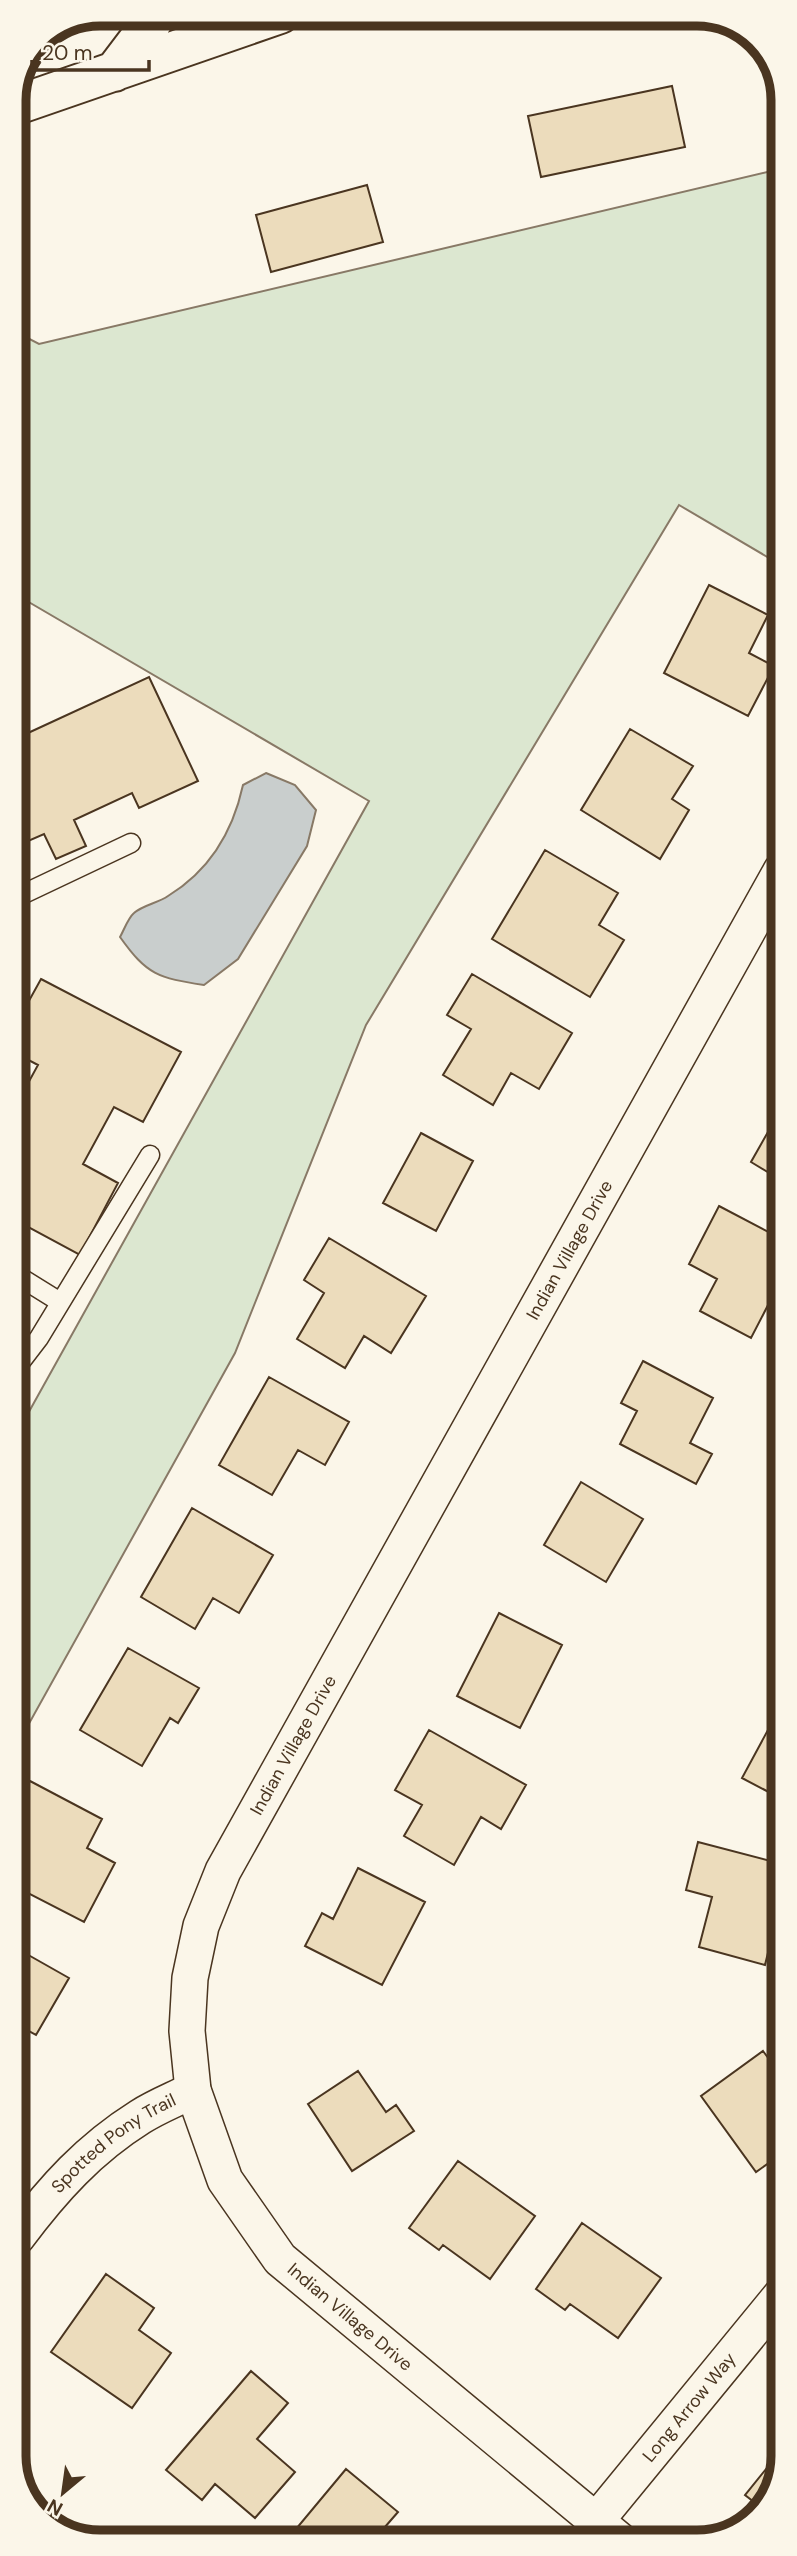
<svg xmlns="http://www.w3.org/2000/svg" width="797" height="2556" viewBox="0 0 797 2556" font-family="'DM Sans',sans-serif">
  <rect width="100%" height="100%" fill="#fbf6e9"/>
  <path fill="#dce7d0" stroke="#887966" stroke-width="2" d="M780,169L781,565L679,505L366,1025L235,1353L16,1747V1435L369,801L15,594L14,331L39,344Z"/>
  <path fill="#c9cecd" stroke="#887966" stroke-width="2" d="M266,773L295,785L316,810L307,846L238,959L204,985C158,978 147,975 120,937C124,930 128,918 134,913C143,905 158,903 168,896C209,871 233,831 243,785Z"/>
  <path fill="#ecdcbc" stroke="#4a3520" stroke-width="2" d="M672,86L685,147L541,177L528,116Z
    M367,185L383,242L271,272L256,215Z
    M709,585L768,615L749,653L774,666L748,716L664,673Z
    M149,677L198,781L139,808L132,793L74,820L86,846L56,859L44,834L19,845L15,836V739Z
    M630,729L693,766L672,799L689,810L660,859L581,810Z
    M545,850L618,893L599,925L624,940L590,997L492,939Z
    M472,974L572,1033L539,1089L511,1073L493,1105L443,1075L471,1029L447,1015Z
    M41,979L181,1052L143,1122L114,1107L83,1164L118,1183L80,1255L15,1220V1107L38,1065L15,1053V1026Z
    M781,1109V1180L751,1162Z
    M421,1133L473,1161L436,1231L383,1203Z
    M719,1206L782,1239V1278L751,1338L700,1311L717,1279L689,1264Z
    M329,1238L426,1296L391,1353L364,1336L345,1368L297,1339L324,1293L304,1280Z
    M643,1361L713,1398L690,1443L712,1454L696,1484L620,1444L637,1411L621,1403Z
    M269,1377L349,1422L325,1465L298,1450L272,1495L219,1465Z
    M581,1482L643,1519L606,1582L544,1545Z
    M192,1508L273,1555L239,1613L213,1598L195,1629L141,1597Z
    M499,1613L562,1645L520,1728L457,1696Z
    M128,1648L199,1688L178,1723L170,1718L142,1766L80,1730Z
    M782,1704V1799L742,1778Z
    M429,1730L526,1785L501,1829L481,1817L454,1865L404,1836L422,1805L395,1790Z
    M30,1781L102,1819L87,1848L115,1863L84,1922L16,1887V1807Z
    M698,1842L782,1864V1913L778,1912L765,1965L699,1947L712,1897L686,1890Z
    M358,1868L425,1902L382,1985L305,1946L322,1913L333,1919Z
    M16,1948L69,1978L36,2035L16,2024Z
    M763,2051L783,2078V2153L756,2172L701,2096Z
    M358,2071L386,2112L396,2105L414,2131L352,2171L308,2104Z
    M458,2161L535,2216L490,2279L443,2245L439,2250L409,2228Z
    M582,2223L661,2278L618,2338L570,2304L565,2310L536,2289Z
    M106,2274L154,2308L139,2330L171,2353L132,2408L51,2352Z
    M251,2371L288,2403L257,2439L295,2472L255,2518L215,2484L202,2500L166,2470Z
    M783,2448V2456L763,2509L745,2495Z
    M346,2469L398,2512L378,2535L385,2541H286Z"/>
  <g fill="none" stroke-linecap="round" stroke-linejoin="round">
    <defs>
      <path id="lane" d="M15,626L17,627L15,631
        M15,898L131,843
        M15,1274L60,1302
        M16,1368L39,1338L150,1155"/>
      <g id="street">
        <path id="s1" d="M17,2237C53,2189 89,2149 140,2117C157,2106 176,2099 193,2090"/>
        <path id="s2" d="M596,2521L783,2293"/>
        <path id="s3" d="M619,2540L280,2259L225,2180L193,2090L187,2031L190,1978L201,1926L223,1871L781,871"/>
      </g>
      <path id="secondary" d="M114,72L158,14
        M14,106L280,14"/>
    </defs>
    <use href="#lane" stroke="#4a3520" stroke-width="21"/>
    <use href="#street" stroke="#4a3520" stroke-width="38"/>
    <use href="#secondary" stroke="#4a3520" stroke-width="42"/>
    <use href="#lane" stroke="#fbf6e9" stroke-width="18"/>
    <use href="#street" stroke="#fbf6e9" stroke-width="35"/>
    <use href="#secondary" stroke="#fbf6e9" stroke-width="38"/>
  </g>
  <g text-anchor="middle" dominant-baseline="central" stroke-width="5" stroke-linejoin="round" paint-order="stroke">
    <g font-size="18" fill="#4a3520" stroke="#fbf6e9">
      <text stroke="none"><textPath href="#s3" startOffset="1568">Indian Village Drive</textPath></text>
      <text stroke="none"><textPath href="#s3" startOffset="1001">Indian Village Drive</textPath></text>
      <text stroke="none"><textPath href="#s1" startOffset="136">Spotted Pony Trail</textPath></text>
      <text transform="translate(350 2317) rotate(40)">Indian Village Drive</text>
      <text stroke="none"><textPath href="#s2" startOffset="147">Long Arrow Way</textPath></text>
    </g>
  </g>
  <path d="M0 0H797V2556H0ZM100 26H697A74 74 0 0 1 771 100V2456A74 74 0 0 1 697 2530H100A74 74 0 0 1 26 2456V100A74 74 0 0 1 100 26Z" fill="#fbf6e9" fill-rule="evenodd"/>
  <path fill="none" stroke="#4a3520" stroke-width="9" d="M100 26H697A74 74 0 0 1 771 100V2456A74 74 0 0 1 697 2530H100A74 74 0 0 1 26 2456V100A74 74 0 0 1 100 26Z"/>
  <g transform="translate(63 2493) rotate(209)" stroke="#fbf6e9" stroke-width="5" paint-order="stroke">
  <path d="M0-5L12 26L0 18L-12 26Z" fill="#4a3520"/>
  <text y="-10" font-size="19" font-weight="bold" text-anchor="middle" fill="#4a3520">N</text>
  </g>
  <path d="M32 60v10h117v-10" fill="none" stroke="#4a3520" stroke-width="3.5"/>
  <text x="42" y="60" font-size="21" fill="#4a3520" stroke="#fbf6e9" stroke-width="5" paint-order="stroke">20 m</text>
</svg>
